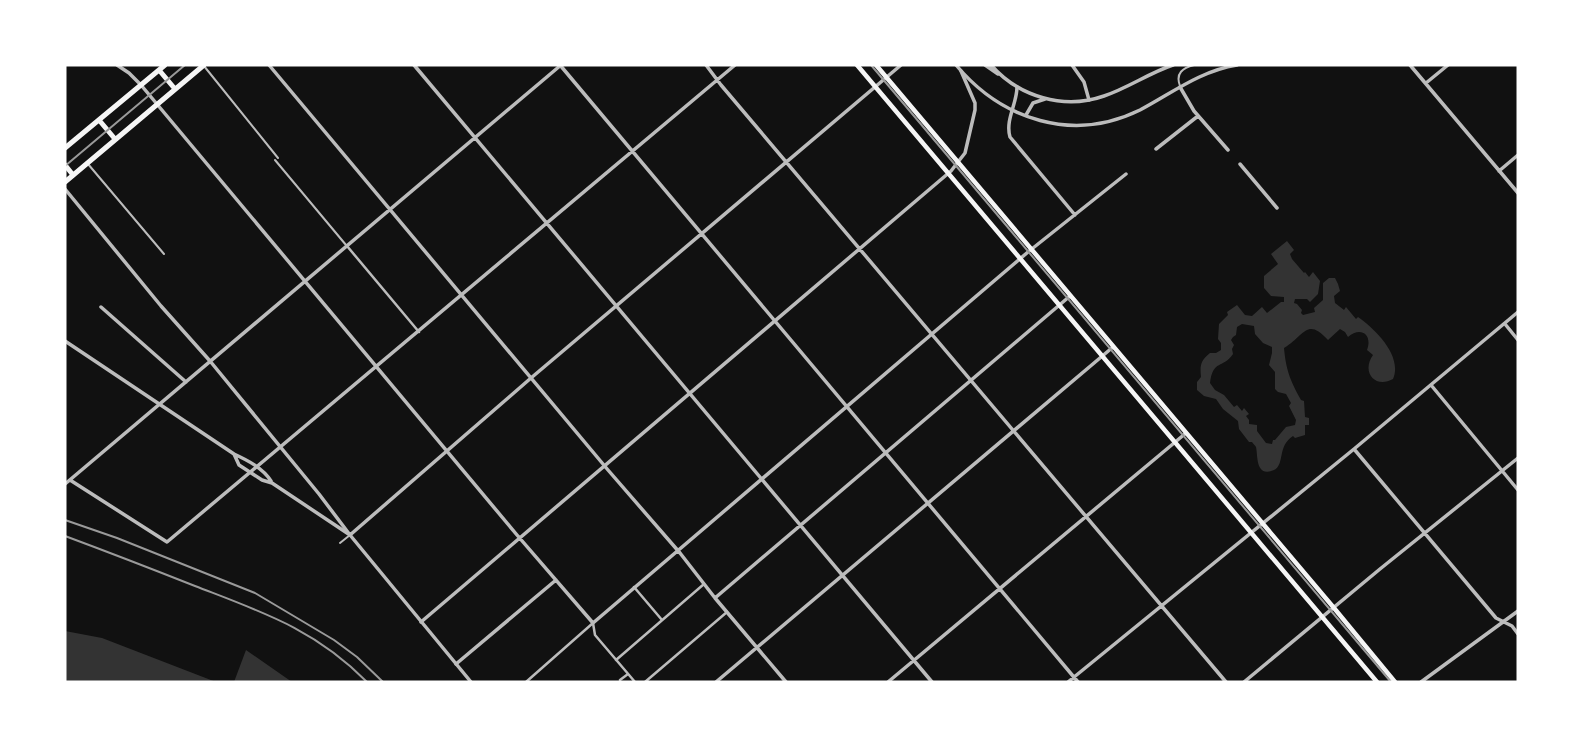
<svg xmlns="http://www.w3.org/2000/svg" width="1583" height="747" viewBox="0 0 1583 747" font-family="'Fira Sans',sans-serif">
  <rect width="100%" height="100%" fill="#111"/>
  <path fill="#333" fill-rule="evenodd" d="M1287,241L1294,250L1290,254L1292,259L1304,273L1305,272L1309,277L1313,272L1320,281L1318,294L1310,302L1307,299H1295L1294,303L1297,304L1302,310L1301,313L1303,315L1315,312L1314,308L1323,300V283L1329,278H1335L1338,284L1340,291L1334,296L1335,303L1344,310L1346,307L1356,319L1358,317C1375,329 1403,356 1393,379C1375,389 1361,372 1373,355L1367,350C1373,334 1360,326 1348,337L1345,332L1340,329L1328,340C1307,317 1305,335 1284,348C1286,370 1290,380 1301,400L1304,401L1305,417L1309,418V425H1305V435L1295,438L1293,436C1277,446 1285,465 1274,470C1255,478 1258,455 1256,447C1255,445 1253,444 1252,442H1249L1239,429L1238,421L1223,409L1216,399L1204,396L1197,390V382L1201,377C1200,366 1200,361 1210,353H1216L1221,350V343L1218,339L1219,324L1228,315L1227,312L1237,305L1245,315L1252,316L1262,307L1267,313L1281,302H1284V297L1271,296L1264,288V276L1278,264L1271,254ZM1242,324L1254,326L1255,334L1263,343L1272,347V353L1269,365L1275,372V389L1278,392L1286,394L1291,403L1289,406L1296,420L1295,425L1286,427L1275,440H1273L1272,444L1266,443L1257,431V425L1249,424V420L1246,416L1249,414L1244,408L1242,411L1237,405L1234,407L1224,395L1215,390L1210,383C1213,359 1223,369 1233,354L1232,349L1234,345L1231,340L1233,337L1236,335L1237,327Z
    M65,631L102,638L216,682H65Z
    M246,650L292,682H234Z"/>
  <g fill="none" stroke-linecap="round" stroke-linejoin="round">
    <path stroke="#bcbcbc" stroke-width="2" d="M204,66L278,158
      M1180,86C1175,73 1183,68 1194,65
      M275,160L346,245
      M88,164L164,254
      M340,543L350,535"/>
    <path stroke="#bcbcbc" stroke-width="2.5" d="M347,246L419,332
      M634,587L662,620
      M616,660L704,584
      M620,680L628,674
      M526,682L593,623L595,635L635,682
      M645,682L727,612"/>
    <path stroke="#bcbcbc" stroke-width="3.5" d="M117,65L129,73L141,85L517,535L593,623L1028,252L1126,174
      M269,65L608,470L680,553L715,598L786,682
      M414,65L932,682
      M560,65L1078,682
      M706,65L721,85L1226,682
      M1072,65L1084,82L1089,100
      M1410,65L1518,193
      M1426,83L1448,65
      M1017,87C1017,104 1005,120 1010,137L1075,215
      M1180,87L1194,111L1228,150
      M1156,149L1198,116
      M1240,164L1277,208
      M1499,171L1518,155
      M65,189L161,306L210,361L319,494L350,535L531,378L901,65
      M101,307L186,382
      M1505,324L1518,340
      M1431,385L1518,490
      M1354,449L1496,618L1512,626L1518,634
      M70,480L167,542L735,65
      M65,484L561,65
      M715,598L1070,296
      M421,622L951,171L965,153L975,110V103L961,71
      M456,664L556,580
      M716,682L1113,347
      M888,682L1186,433
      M1068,682L1354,449L1518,312
      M1244,682L1380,569L1518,458
      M1421,682L1518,611"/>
    <path stroke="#bcbcbc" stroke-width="3.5" d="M956,65C1002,120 1073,143 1140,110C1172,93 1200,71 1237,65
      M985,65L998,74
      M991,65C1019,97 1064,110 1104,96C1128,88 1149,73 1173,65
      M1026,115L1033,103L1045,99
      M65,341L234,454C247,460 263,468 271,481
      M234,454L239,465L262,480L272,483L350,535L471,682"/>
    <path stroke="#f5f5f5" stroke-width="4.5" d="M857,65L1377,682
      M876,65L1334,608L1395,682"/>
    <path stroke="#f5f5f5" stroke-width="5" d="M159,70L175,89
      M99,120L115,139
      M65,148L165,65
      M65,165L73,175
      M65,182L204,65"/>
    <path stroke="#9a9a9a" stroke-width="2" d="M871,65L1391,682
      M65,166L185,65
      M65,520L117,538L255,593L334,640L357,657L383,682"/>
    <path stroke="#9a9a9a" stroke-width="2" d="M65,536C108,552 152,569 195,586C262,612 315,629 367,682"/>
  </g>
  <rect width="1583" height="747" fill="none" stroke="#ffffff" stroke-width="133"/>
</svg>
